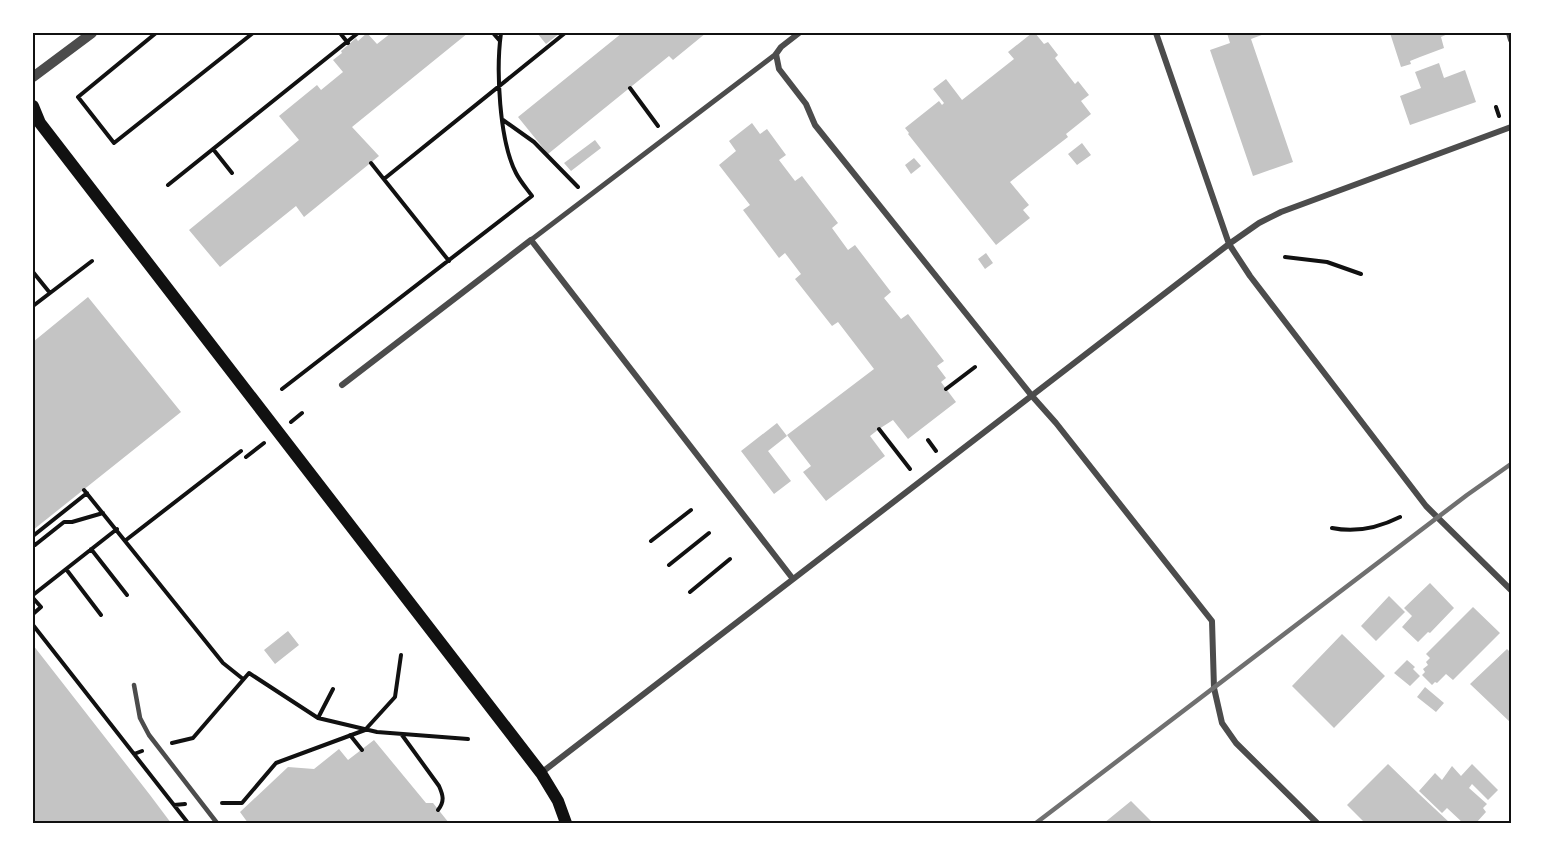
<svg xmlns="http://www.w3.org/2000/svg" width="1544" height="856" viewBox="0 0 1544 856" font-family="'Times New Roman',serif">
  <rect width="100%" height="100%" fill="#fff"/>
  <path fill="#c4c4c4" d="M367,33L377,44L391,33H468L352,127L379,156L304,217L296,206L220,267L189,230L299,140L279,116L317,85L321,90L343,72L333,60L342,53L341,51L356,38L358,41Z
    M537,33H560L546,44Z
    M622,33H706L673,60L669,56L548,154L518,117Z
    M1032,33H1035L1044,44L1048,42L1058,55L1055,58L1075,84L1078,81L1089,95L1081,101L1091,114L1066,134L1068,137L1010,182L1029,205L1023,210L1030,218L996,245L908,134L909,133L905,128L939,101L942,105L944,103L933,89L946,79L962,100L1014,59L1008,52Z
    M1227,33H1267L1251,39L1293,162L1253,176L1210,50L1230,43Z
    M1390,33H1450L1441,37L1444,48L1420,57L1410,61L1411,64L1401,67Z
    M1439,63L1444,78L1465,70L1476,102L1410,125L1400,96L1421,88L1415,72Z
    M752,123L760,134L767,129L786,155L779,160L795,181L802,176L838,223L832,228L848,250L855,245L891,292L884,298L901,319L908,314L944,361L937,366L946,378L941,382L956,402L908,439L893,420L879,429L870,436L885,456L826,501L803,472L811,466L787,435L874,369L838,322L832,326L795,279L801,274L785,253L779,258L743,210L750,205L719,165L736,151L729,141Z
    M595,140L601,148L571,171L564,163Z
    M1082,143L1091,155L1077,165L1068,154Z
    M914,158L921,166L911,174L905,165Z
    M986,253L993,263L985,269L978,259Z
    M88,297L181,412L33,530V342Z
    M777,423L787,436L768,451L791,481L774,494L741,451Z
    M1430,583L1454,608L1430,633L1428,632L1418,642L1402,627L1412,616L1404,608Z
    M1389,596L1405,612L1376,641L1361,626Z
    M1473,607L1500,633L1453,680L1446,674L1437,683L1435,682L1432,685L1422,675L1425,672L1423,669L1428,665L1426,662L1430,658L1426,654Z
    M288,631L299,645L275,664L264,650Z
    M1342,634L1385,676L1334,728L1292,686Z
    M33,645L150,795L171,823H33Z
    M1507,649L1509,651L1511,650V723L1470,684Z
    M1407,660L1415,667L1413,669L1420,676L1410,686L1394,673Z
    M1425,687L1444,703L1436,712L1417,697Z
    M374,740L426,803H433L449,823H248L240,812L288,767L314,769L339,749L348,760Z
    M1388,764L1419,794L1450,823H1365L1347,805Z
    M1472,764L1498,790L1488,800L1472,784L1469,788L1487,804L1483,808L1486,812L1476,823L1472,821L1470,823H1463L1447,808L1442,813L1419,791L1435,773L1442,780L1452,766L1461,776Z
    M1131,801L1153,823H1104Z"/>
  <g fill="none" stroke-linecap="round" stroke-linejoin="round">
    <path stroke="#111" stroke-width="4" d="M156,33L78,97L114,143L253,33
      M340,33L348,43
      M493,33L500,41
      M630,88L658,126
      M1496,107L1499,116
      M503,120L534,142L578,187
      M213,149L232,173
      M371,163L449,261
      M384,179L565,33
      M168,185L358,33
      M1285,257L1327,262L1361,274
      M33,272L50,293
      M33,306L92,261
      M282,389L532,196C527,189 520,181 516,173C499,140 496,69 501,33
      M946,389L975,367
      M291,422L302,413
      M879,429L910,469
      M928,440L936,451
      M246,457L264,443
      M84,490L223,663L243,679
      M1332,528C1356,533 1378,528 1400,517
      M33,536L87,493
      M126,540L241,451
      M651,541L691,510
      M33,542L35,545L64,522H72L103,513
      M91,549L127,595
      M669,565L709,533
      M66,569L101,615
      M690,592L730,559
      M33,595L117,529
      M33,598L41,607L33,614
      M33,625L188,823
      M318,718L333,689
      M350,735L362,750
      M402,735L439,786C443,795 445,801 438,810
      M172,743L193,738L249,673L318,718L377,732L468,739
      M134,754L142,751
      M222,803H242L276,763L365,730L395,697L401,655
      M174,805L185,804"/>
    <path stroke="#4c4c4c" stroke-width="4.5" d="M134,685L140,718L149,735L217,823"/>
    <path stroke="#4c4c4c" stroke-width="5" d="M531,240L776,54"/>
    <path stroke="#4c4c4c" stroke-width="6" d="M799,33L781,47L776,54L779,69L806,104L815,125L1032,396L1056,423L1212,621L1214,688L1222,723L1236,743L1317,823
      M1156,33L1229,244L1250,276L1426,506L1511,590
      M1509,33L1511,40
      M342,385L531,240L793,579
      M541,773L1229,244L1259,223L1281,212L1511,127"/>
    <path stroke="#4c4c4c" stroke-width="10" d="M33,77L92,33"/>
    <path stroke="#111" stroke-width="12" d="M33,106L40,123L541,773L558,801L566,823"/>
    <path stroke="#707070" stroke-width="4.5" d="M1036,823L1467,495L1511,464"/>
  </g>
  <rect width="1544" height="856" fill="none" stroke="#ffffff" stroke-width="69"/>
  <rect x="34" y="34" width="1476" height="788" fill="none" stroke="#111" stroke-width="2"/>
</svg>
